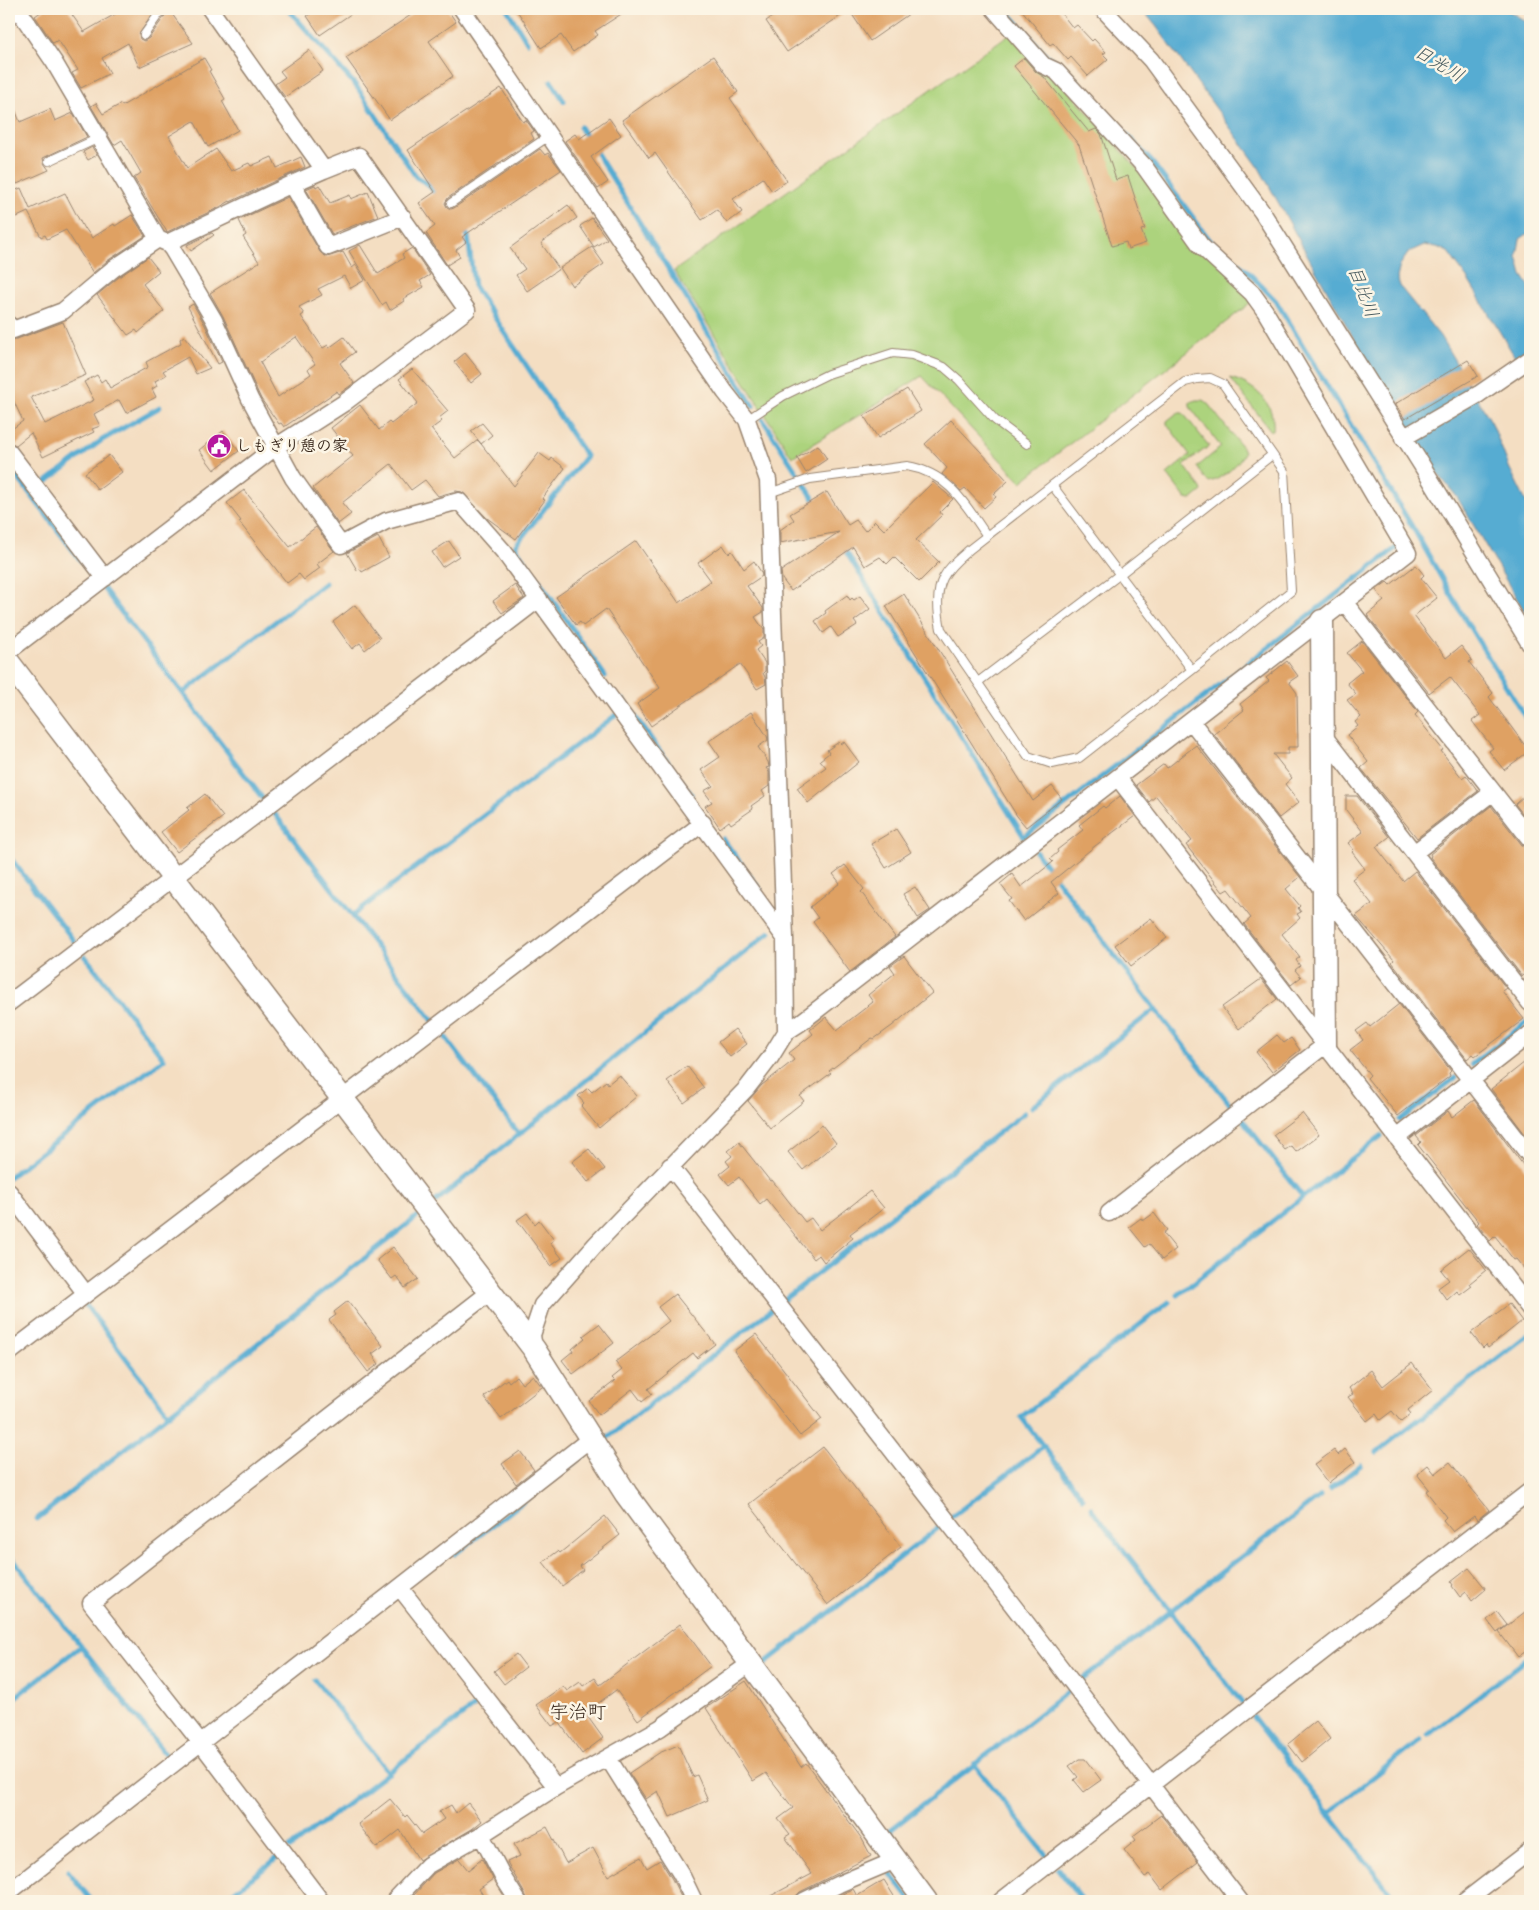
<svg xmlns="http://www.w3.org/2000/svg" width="1539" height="1910" viewBox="0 0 1539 1910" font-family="Pangolin,'Klee One',sans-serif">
  <rect width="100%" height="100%" fill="#fcf5e5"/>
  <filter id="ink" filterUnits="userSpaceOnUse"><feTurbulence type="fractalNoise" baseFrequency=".02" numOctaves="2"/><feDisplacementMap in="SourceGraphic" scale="10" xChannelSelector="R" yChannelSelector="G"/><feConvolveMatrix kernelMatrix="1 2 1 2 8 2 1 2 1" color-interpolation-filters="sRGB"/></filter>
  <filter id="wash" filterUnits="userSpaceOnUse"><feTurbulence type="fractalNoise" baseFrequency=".0096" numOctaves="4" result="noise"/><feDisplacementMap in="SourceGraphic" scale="20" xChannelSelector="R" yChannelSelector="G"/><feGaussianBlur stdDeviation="1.12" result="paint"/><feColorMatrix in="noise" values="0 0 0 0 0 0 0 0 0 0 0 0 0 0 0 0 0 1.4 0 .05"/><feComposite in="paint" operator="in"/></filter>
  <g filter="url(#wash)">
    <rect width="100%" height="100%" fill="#f4dec2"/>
    <path fill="#acd37d" stroke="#747e4e" d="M1011,33L1055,75L1253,301L1021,482L922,376L792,457L674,271Z
      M1230,378C1254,384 1276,403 1273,431H1271Z
      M1196,400H1203L1208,404L1242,447L1244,452C1240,464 1220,481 1208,482L1197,467L1221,447L1190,407V402Z
      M1177,413H1183L1209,446L1184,465L1201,488L1202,491L1191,500L1186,499L1167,474L1190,455L1167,424V421Z"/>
    <path fill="#56acd2" stroke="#486b78" d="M1142,9H1506L1530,24V232L1520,239L1517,256L1522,275L1530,287V346L1515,357L1467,278L1448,252L1437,247L1424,245L1409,252L1400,265L1397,278L1401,288L1440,336L1492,423L1509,467L1530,510V621L1457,497L1425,458L1390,404L1258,166L1156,26Z"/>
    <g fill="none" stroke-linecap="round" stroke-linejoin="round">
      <path stroke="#56acd2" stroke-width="5" d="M288,9L357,87L416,177L428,184L438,197
        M507,9L527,42
        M1005,9L1047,56L1064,67L1151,161L1212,243L1246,270L1276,301L1416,533L1466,621L1530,725
        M551,81L564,101
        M580,127L588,140
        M593,147L753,406
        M463,230L468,236L474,286L586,456L515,546L605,676
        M763,420L817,504
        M9,466L94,578
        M42,485L102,440L160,407
        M843,547L1024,837L1396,548
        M103,588L263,799
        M183,693L325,583
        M623,700L691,794
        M274,813L433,1021
        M723,839L760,890
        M9,856L74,941
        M353,915L616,715
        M1155,1009L1233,1108
        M443,1034L519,1134
        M1472,1064L1528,1021
        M1032,1107L1155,1009L1036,852
        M1242,1119L1303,1197
        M1400,1120L1455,1078
        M9,1177L164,1059L85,956
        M435,1202L770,932
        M1178,1295L1381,1136
        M782,1301L1024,1113
        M85,1304L169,1415
        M602,1442L771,1310
        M1377,1452L1530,1333
        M1330,1489L1361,1465
        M1083,1498L1021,1417L1169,1302
        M1091,1508L1242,1703
        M950,1518L1044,1446
        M37,1519L419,1215
        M9,1554L169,1759
        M455,1554L588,1452
        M765,1663L942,1525
        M315,1680L389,1773
        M1078,1683L1320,1496
        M9,1702L81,1646
        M1253,1717L1397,1901
        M1428,1735L1530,1656
        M974,1764L1047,1856
        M1328,1813L1420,1740
        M290,1848L480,1702
        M900,1849L902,1848L889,1831L1070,1690
        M1058,1869L1083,1901
        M68,1871L92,1901
        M891,1874L911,1901
        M222,1901L280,1856"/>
    </g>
    <g id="blocks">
      <path fill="#dfa163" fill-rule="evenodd" d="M45,9H68L84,32L124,9H156L139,34L140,39L144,41L149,38L169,10L193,43L139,67L128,43L102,58L110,73L81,88L72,73L78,70L58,40L53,43L35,16Z
        M318,9H358L320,35L307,16Z
        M420,9H447L456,22L429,41L453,76L390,120L346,58Z
        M516,9H629L595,31L598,35L573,52L561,35L541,48Z
        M770,9H916L870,41L849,10L787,52L766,21L775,15Z
        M1021,9H1058L1073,28L1077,25L1092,41L1094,39L1106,52L1103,54L1108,59L1088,76L1071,57L1068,60L1053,43L1050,45Z
        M309,50L323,71L285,97L275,84L285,77L280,71Z
        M713,56L738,92L730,98L787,181L772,191L763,178L733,199L742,212L727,223L717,210L702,220L655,153L649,158L622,120Z
        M204,58L211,70L209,71L225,99L222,101L238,130L208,147L194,121L169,136L187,168L216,149L231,171L249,163L251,166L272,157L277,168L301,157L305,167L230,202V201L220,207L167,232L134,178L141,173L122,140L114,145L91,106L96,103L103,114L121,104L122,106Z
        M1024,58L1036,72L1044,77L1089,132L1096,129L1101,134L1116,180L1128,176L1145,229L1141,230L1146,243L1128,249L1126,242L1112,246L1079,145L1014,66Z
        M501,88L523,122L526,120L534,131L531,133L534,139L448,198L445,203L447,207L451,209L454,208L540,149L545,155L548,153L561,170L462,237L466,242L456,250L460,257L447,265L426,233L435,226L419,203L435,192L408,150Z
        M9,94L20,122L50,109L55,121L73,113L87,137L43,158L44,163L49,170L17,184L9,164Z
        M609,118L621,135L591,157L608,182L598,189L565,141L575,134L579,139Z
        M92,147L97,155L88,160L83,152Z
        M315,185L316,187L319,185L330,203L350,195L351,199L368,192L378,216L332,234L306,189Z
        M21,188L30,209L65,193L84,229L85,228L92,238L114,224L115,226L132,215L145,236L107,261L93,273L66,230L47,239L45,235L41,237L28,212L17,217L16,214L9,217V193Z
        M288,197L320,252L327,257L343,252L352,268L356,265L365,280L351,288L344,276L318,289L322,295L299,307L304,314L301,316L323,348L328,345L329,348L344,337L355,352L340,363L354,383L339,394L337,391L284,427L281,423L279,424L261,399L223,316L210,293L259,262L243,237L246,235L239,220ZM296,337L315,364L308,369L311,374L278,397L260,362Z
        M568,205L577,218L541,243L559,269L527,291L516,275L525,269L510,248Z
        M592,218L607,239L594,247L580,226Z
        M212,233L214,235L191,251L187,245Z
        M360,245L378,274L404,258L402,254L412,248L430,275L420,281L424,287L403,299L404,301L390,310L386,302L382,305L349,251Z
        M592,247L604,264L572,286L560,268Z
        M148,257L159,271L143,284L164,311L138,333L136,330L128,335L97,295L119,277Z
        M193,304L205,325L222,362L218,364L188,307Z
        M63,322L86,375L31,397L45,424L94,400L84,382L97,375L101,382L105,379L110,388L148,367L146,362L181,343L180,339L184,336L210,368L196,374L188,357L163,371L166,375L155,381L157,386L152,389L156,397L126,413L119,400L94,414L100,426L92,429L94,432L43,457L31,433L16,445L9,442V431L23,421L9,391V339H17Z
        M465,353L482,374L471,383L454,362Z
        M1468,360L1478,376L1405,419L1395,404Z
        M412,369L448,411L439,418L442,421L431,429L455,458L478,440L514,486L539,453L550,461L552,458L565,468L542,499L545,500L516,539L487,518L462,492L456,491L438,496L425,480L411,490L391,464L342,503L351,514L338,524L313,488L353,456L331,428L360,405L379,430L389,422L391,424L418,403L399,379Z
        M907,389L921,411L878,438L864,416Z
        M951,420L1008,481L994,494L996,497L984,508L965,488L961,491L942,474L947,468L925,444Z
        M482,423L492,435L481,444L471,431Z
        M223,431L239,451L214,470L199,450Z
        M818,445L827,459L806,473L797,458Z
        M109,455L122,472L98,490L85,473Z
        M933,482L953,499L940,512L942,515L916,540L939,562L919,582L894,557L887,564L880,557L865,566L853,547L791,591L782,579L781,571L839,532L780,543V530L794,520L790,514L827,492L848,525L856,520L865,531L875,521L884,530Z
        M244,490L290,547L316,527L334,551L317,564L320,568L304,580L299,574L287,583L239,522L241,521L227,503Z
        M378,537L389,557L362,572L360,569L357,570L347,553Z
        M449,541L459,556L442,567L432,552Z
        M636,541L679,603L711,581L698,563L723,545L729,554L732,551L744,569L754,561L761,572L762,576L747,586L763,608V612L755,617L764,630V638L758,642L761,646L756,650L765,663V671L763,673L765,677L766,684L757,689L740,664L651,726L637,704L660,688L606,609L583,626L580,622L576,625L556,597Z
        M1416,565L1424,575L1421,578L1437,598L1414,616L1446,658L1461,646L1472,660L1469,662L1493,693L1489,697L1529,751L1504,770L1489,751L1493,748L1472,721L1480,715L1450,677L1429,693L1367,615L1384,601L1376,590L1387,582L1390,585Z
        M515,585L524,598L502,613L493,601Z
        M904,594L1033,801L1052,786L1062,799L1026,827L1017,816L886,606Z
        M847,595L850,600L852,598L854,600L860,596L870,609L854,621L857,625L838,637L831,627L823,633L815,621L826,613L825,611Z
        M355,605L380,638L365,650L360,643L352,649L333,622Z
        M1362,641L1418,712L1415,715L1443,750L1441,751L1462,778L1466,775L1478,791L1417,838L1361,768L1368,762L1347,735L1358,726L1355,722L1361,717L1347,700L1356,694L1347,683L1362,671L1347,653Z
        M1287,661L1298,676L1289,682L1297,693L1298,747H1288V754H1273L1292,778L1285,784L1299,802L1279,818L1214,734L1244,710L1240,704L1269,681L1266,678Z
        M751,712L767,736L768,740L758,747L768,762L769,767L766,768L769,772V786L762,791L765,796L751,806L753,809L731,824L729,821L720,828L705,806L712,802L704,791L713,786L701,770L720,757L709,741Z
        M839,742L841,744L844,742L859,762L808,803L797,788L826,767L820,760L829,753L827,750Z
        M1196,745L1300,877L1286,889L1300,906L1298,908L1301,912L1297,914L1300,918L1282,934L1300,957L1296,960L1300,966L1295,970L1301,977L1291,985L1244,924L1251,918L1228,889L1223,892L1186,845L1192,841L1156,796L1149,802L1136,785L1164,764L1167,768Z
        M205,794L223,817L177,852L161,832L189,810L187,808Z
        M1120,796L1135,816L1095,846L1051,882L1059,893L1024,921L1009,901L1012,899L1000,884L1012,874L1021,887L1053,862L1050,859L1058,852L1057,850L1083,830L1079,825L1103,806L1105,808Z
        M1346,796H1357L1389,837L1376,847L1403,881L1415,871L1506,988L1502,991L1524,1019L1475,1056L1473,1054L1467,1059L1392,962L1394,960L1356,916L1372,904L1352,879L1365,869L1352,852L1354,850L1348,843L1363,832L1346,810Z
        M1524,796L1530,804V823L1515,804Z
        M1491,806L1522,845L1530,849V969L1522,976L1430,857L1431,856L1430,854Z
        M896,829L911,852L886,868L871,844Z
        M845,865L864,889L861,892L895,937L850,972L813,922L818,918L810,907L840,883L833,874Z
        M915,887L930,910L918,918L903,894Z
        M1151,918L1167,938L1131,966L1115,945Z
        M904,956L932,993L892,1026L874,1039L872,1038L829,1071L831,1073L800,1096L804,1101L770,1128L748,1101L762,1085L794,1060L789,1053L813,1034L810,1030L826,1017L837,1030L873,1002L868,995L895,973L890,966Z
        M1261,979L1277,999L1239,1029L1222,1007Z
        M1399,1004L1451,1071L1449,1073L1450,1076L1398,1116L1367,1078L1370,1075L1350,1050L1363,1040L1356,1031L1367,1023L1370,1027Z
        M735,1029L747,1044L730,1057L718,1042Z
        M1277,1035L1284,1043L1291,1038L1300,1050L1272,1072L1256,1052Z
        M1530,1058V1130L1525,1134L1491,1089Z
        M687,1066L704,1088L684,1103L667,1081Z
        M619,1075L637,1096L599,1128L581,1106L584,1103L578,1096L588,1088L592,1092L606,1081L608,1084Z
        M1474,1100L1530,1174V1276L1516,1259L1514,1260L1495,1236L1490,1241L1477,1224L1479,1222L1418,1145L1421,1142L1416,1136L1448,1111L1452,1117Z
        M1302,1113L1319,1135L1296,1152L1291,1146L1285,1150L1273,1135Z
        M822,1125L836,1143L803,1170L788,1152Z
        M739,1142L770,1181L772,1180L805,1222L811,1218L820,1230L870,1191L884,1208L850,1234L853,1238L824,1262L819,1255L814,1259L766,1199L760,1204L739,1177L729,1185L720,1174L730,1166L726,1161L732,1156L728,1151Z
        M589,1149L605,1169L588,1182L572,1162Z
        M527,1213L535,1224L539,1220L554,1240L550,1243L562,1258L551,1266L517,1220Z
        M1154,1213L1167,1230L1163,1233L1176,1249L1162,1260L1149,1244L1145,1247L1129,1227L1141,1218L1143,1221Z
        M393,1247L418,1279L405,1288L396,1276L392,1279L377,1260Z
        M1469,1248L1486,1270L1470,1283L1472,1286L1460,1295L1457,1291L1447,1300L1438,1288L1449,1280L1441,1270Z
        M675,1294L715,1344L697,1358L693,1353L648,1389L652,1394L642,1402L632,1389L599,1415L589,1401L615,1381L612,1378L622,1370L615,1362L669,1321L658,1307Z
        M348,1301L383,1346L372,1354L379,1364L368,1372L329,1320L336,1315L334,1312Z
        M1509,1304L1522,1321L1488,1348L1486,1345L1483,1348L1471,1333Z
        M599,1324L614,1343L573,1374L562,1360L573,1351L572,1349L585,1338L583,1336Z
        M756,1334L822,1419L800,1436L734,1351Z
        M1412,1363L1433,1390L1408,1410L1411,1414L1401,1422L1392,1411L1380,1420L1376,1414L1367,1421L1348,1397L1353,1394L1349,1388L1371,1370L1383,1386Z
        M533,1375L542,1387L501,1419L484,1397L507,1379L509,1382L516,1376L522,1384Z
        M823,1447L901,1547L828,1605L749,1504Z
        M1345,1449L1355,1462L1328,1483L1314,1465L1334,1450L1338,1455Z
        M520,1451L534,1470L516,1484L502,1464Z
        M1450,1462L1489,1510L1477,1520L1474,1516L1453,1532L1443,1520L1446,1517L1426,1491L1429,1489L1417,1474L1428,1465L1435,1474Z
        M605,1516L620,1535L580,1566L583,1570L562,1586L543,1562L558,1551L560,1553Z
        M1469,1568L1486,1589L1472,1601L1466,1592L1460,1597L1452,1586L1453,1585L1451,1582Z
        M1530,1608V1648L1518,1657L1499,1632Z
        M1497,1612L1507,1625L1497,1633L1487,1620Z
        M680,1624L711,1666L638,1720L616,1690L585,1713L603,1738L582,1754L559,1722L552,1726L536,1705L563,1686L567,1691L580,1682L583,1686L595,1678L600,1685Z
        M516,1654L526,1667L504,1684L494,1671Z
        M746,1681L801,1767L806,1763L862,1839L871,1856L800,1892L791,1901H761L812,1874L785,1837L790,1834L778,1819L793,1808L766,1773L753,1781L706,1708Z
        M1316,1721L1330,1739L1302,1762L1288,1744Z
        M678,1745L693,1777L697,1775L708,1800L670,1817L658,1791L646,1799L629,1773L659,1753Z
        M1079,1759H1085L1101,1780L1084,1792L1074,1780L1078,1777L1069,1766Z
        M390,1799L405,1817L407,1815L422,1834L444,1819L439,1812L451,1805L456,1813L468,1803L482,1821L472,1829L419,1860L400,1830L377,1848L358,1824Z
        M1161,1815L1198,1862L1162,1890L1150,1874L1145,1877L1124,1850L1136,1840L1133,1836Z
        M547,1827L566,1863L593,1848L608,1876L641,1857L647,1868L660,1860L672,1879L683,1901H528L526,1896L507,1862L520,1856L514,1844Z
        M459,1859L468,1870L482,1859L493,1879L479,1889L487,1901H419L414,1895L434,1873Z
        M884,1880L897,1901H839L836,1897L853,1889L857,1896Z"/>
    </g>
  </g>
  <g filter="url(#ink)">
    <use href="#blocks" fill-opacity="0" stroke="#988470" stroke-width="1"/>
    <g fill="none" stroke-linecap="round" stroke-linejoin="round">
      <defs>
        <path id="lane" d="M144,35L161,11L164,9
          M49,161L99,138
          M451,203L549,136
          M1210,378L1223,384L1284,471L1291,591L1192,670L1079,758L1052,764L1028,756L941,629C938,614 936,592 943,578C949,566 961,557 970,549L1185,382L1197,379Z
          M747,420L783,396L828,374L893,353L912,355L944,367L959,380L995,420L1027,444
          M1052,485L1192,670
          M769,493L810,479L907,466C949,473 965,504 987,536
          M978,682L1119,575L1272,455"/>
        <path id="street" d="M18,9L54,62L158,239L167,243L172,249L214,320L250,399L293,478L341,545L386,521L459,501L504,552L785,938
          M462,9L725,392L747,420L768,480L785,938L786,1032L770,1058L747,1088L596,1244L542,1305L532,1335L534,1349
          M1103,9L1151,60L1262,212L1421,464L1530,644
          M292,184L328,247L403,217
          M167,243L292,184L324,170
          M9,325L13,330L63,311L113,269L158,239
          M1403,438L1479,394L1530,359
          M9,452L105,578
          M1345,603L1530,839
          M9,651L277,446L344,403L467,310L359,156L324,170L210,9
          M1191,721L1530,1156
          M1323,735L1530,1003
          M1118,778L1530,1309
          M1414,853L1493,792
          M9,1003L539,599
          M786,1032L800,1023L1408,553L1265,311L1252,293L1201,246L1144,166L1056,71L1043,65L994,9
          M1397,1138L1530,1034
          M670,1166L991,1577L1240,1901
          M9,1192L86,1294
          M1109,1213L1325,1045
          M9,1353L703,823
          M400,1588L556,1787
          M608,1758L681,1874L694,1901
          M481,1835L504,1879L518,1901
          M9,1892L590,1439
          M321,1901L201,1743L91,1603L490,1292
          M394,1901L428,1865L481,1835L556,1787L660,1728L751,1663
          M804,1901L839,1884L896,1860
          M1001,1901L1530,1491
          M1465,1901L1530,1851"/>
        <path id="secondary" d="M9,12L13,9
          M1322,621L1325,1045
          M9,663L534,1349L626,1494L926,1901"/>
      </defs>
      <use href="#lane" stroke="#988470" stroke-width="10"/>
      <use href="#street" stroke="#988470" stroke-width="19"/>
      <use href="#secondary" stroke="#988470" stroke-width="25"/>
      <use href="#lane" stroke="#fff" stroke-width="8"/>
      <use href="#street" stroke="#fff" stroke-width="16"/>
      <use href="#secondary" stroke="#fff" stroke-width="22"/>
    </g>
  </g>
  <defs>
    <symbol id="civic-disc" viewBox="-11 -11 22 22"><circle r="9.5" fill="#b5179e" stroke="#fcf5e5"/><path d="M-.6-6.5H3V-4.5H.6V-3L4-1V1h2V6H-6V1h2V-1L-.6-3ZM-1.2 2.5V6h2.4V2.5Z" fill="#fff"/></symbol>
  </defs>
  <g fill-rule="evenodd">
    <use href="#civic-disc" x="205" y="432" width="28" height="28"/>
  </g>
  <g text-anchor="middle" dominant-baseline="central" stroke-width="5" stroke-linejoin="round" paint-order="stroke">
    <g font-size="16" font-weight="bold" fill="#3b2a1e" stroke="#fcf5e5" text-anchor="start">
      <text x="236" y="446">しもぎり憩の家</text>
    </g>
    <g font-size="18" font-style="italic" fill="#44585d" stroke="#fcf5e5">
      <text transform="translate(1439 64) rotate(31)">日光川</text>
      <text transform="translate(1363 292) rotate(69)">目比川</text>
    </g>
    <g font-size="19" fill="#3b2a1e" stroke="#fcf5e5">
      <text x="578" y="1712">宇治町</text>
    </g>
  </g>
  <rect width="1539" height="1910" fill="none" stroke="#fcf5e5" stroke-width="30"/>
</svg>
